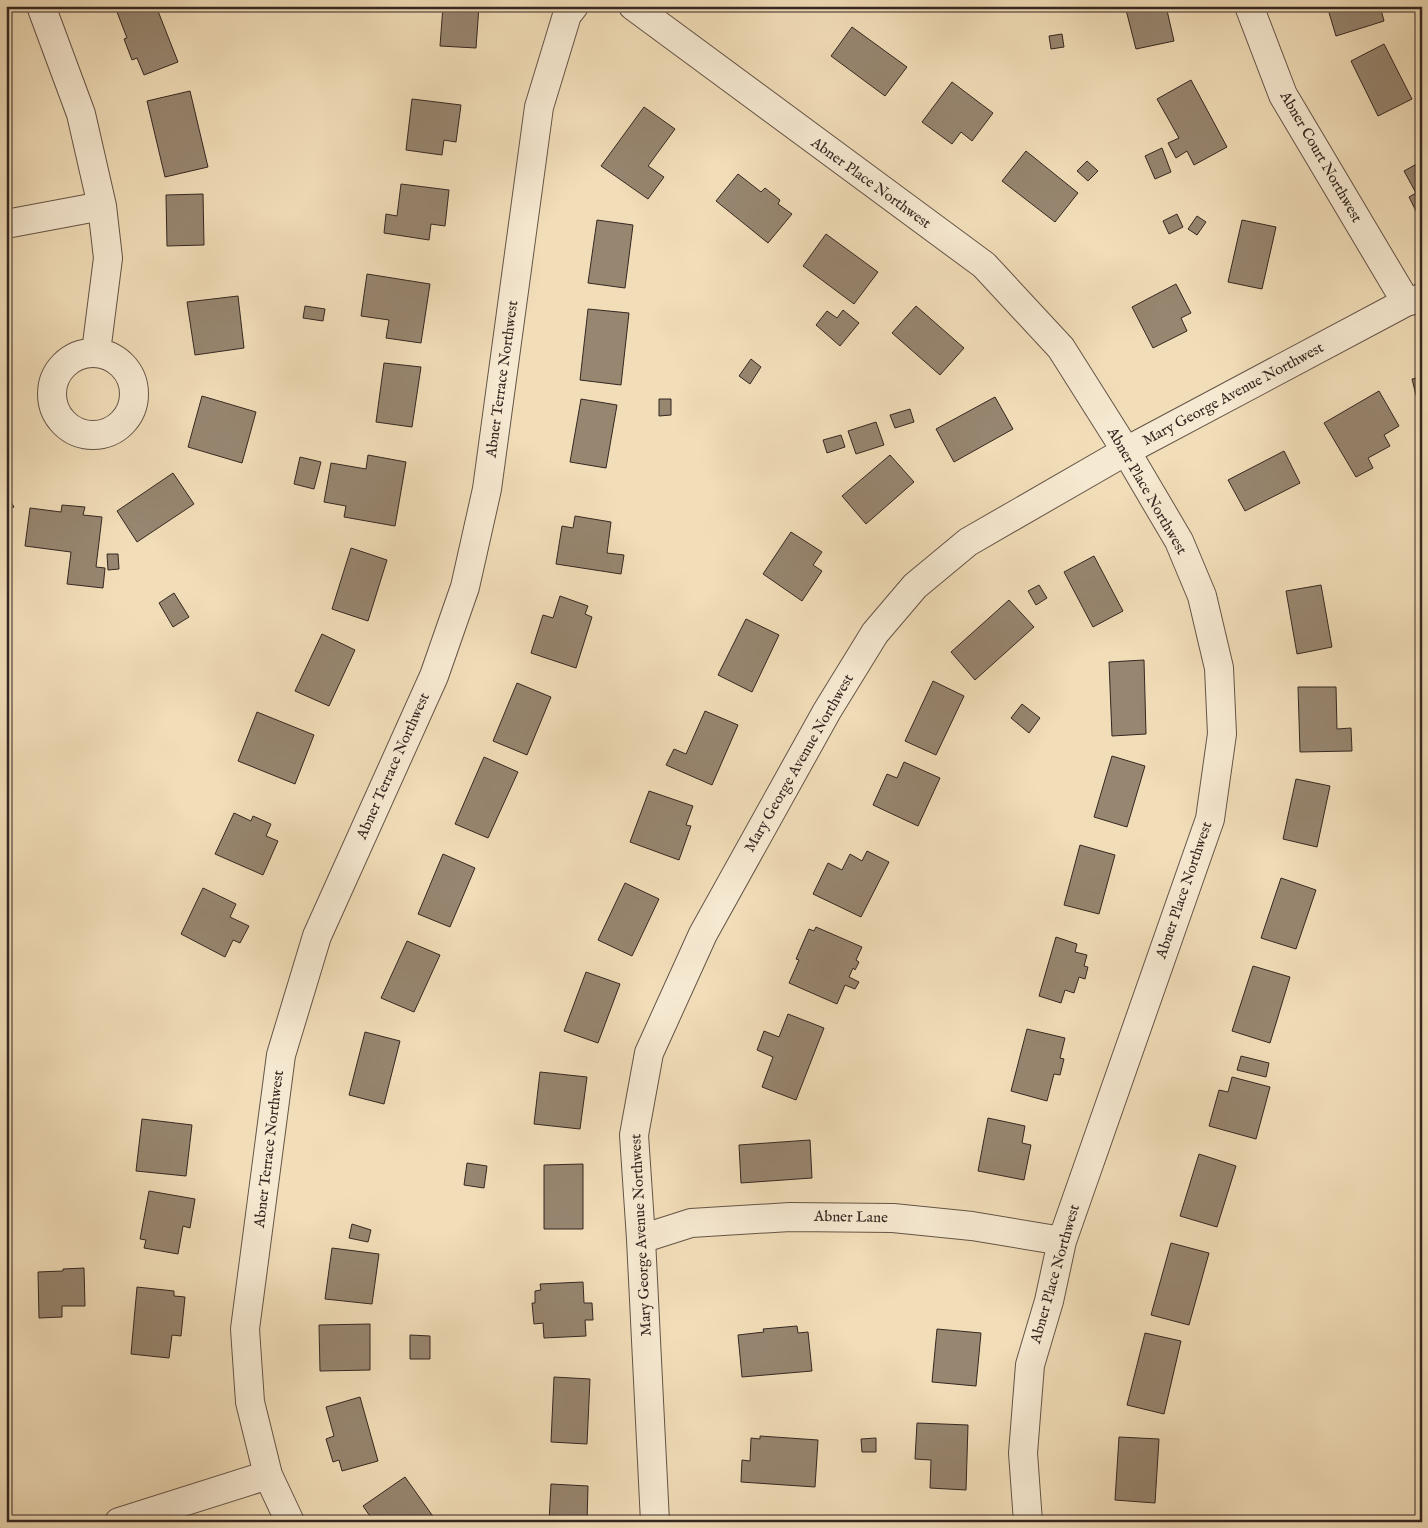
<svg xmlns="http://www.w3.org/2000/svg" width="1428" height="1528" viewBox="0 0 1428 1528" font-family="'IM FELL English',serif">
  <rect width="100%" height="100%" fill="#f1ddb8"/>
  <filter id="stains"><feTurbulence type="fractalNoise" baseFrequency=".004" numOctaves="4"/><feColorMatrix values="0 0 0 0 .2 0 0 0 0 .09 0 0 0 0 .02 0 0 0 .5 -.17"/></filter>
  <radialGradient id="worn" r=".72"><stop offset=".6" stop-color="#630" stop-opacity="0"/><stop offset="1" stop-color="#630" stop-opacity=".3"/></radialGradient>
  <path fill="#978670" stroke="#352721" d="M132,6H156L178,62L144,75L137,58L132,60L124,39L127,38L117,12Z
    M443,6H479L476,48L440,46Z
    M1125,6H1166L1174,41L1136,49Z
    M1327,6H1380L1384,21L1336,36Z
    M852,27L907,67L885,96L831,56Z
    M1062,34L1064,47L1051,49L1049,36Z
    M1384,44L1412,99L1378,116L1351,61Z
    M1191,80L1227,147L1194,165L1187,151L1176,158L1168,143L1179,138L1157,99Z
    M952,82L993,113L972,141L961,132L952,144L922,122Z
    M190,91L208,167L165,177L147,101Z
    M412,99L461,105L456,142L444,140L442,155L406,150Z
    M644,107L675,129L648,166L664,177L648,199L601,166Z
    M1162,148L1171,172L1155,179L1145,156Z
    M1026,151L1078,193L1055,222L1002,181Z
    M1087,161L1098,171L1088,181L1077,171Z
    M1422,161V216L1419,217L1409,197L1416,193L1404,171Z
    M738,174L761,192L765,188L780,200L778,204L792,214L768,243L716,201Z
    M401,184L449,190L445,226L431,224L429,240L384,233L386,214L397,216Z
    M203,194L204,245L167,246L166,195Z
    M1177,214L1183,227L1169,234L1163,221Z
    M1197,216L1206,222L1197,235L1188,229Z
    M597,220L633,225L625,288L588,283Z
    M1242,220L1276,227L1262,289L1228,282Z
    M826,234L878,272L854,304L803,266Z
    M367,274L430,284L421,343L386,338L389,320L361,316Z
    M1176,284L1191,313L1181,318L1187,331L1153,348L1132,307Z
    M238,296L244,348L195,355L187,302Z
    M305,306L325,309L323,321L303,318Z
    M916,306L964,348L940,375L892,333Z
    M588,309L629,313L621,385L580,380Z
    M843,310L859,323L840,346L816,325L827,311L837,318Z
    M751,359L761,367L750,384L739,376Z
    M384,363L421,367L412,427L376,422Z
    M1422,377V414L1421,415L1412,379Z
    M1379,391L1399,426L1384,435L1390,446L1368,458L1373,468L1356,477L1324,423Z
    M202,396L256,412L242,463L188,447Z
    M995,397L1013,429L954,462L936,429Z
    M581,399L617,405L606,468L570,462Z
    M659,399H671V415L659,416Z
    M910,409L914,422L895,428L890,415Z
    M876,422L884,445L856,454L848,431Z
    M841,435L845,447L827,453L823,440Z
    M1284,451L1300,483L1245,511L1228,480Z
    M368,455L406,462L395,526L344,517L346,506L324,502L331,463L366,469Z
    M890,455L914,482L866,524L842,496Z
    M300,457L321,462L314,489L294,484Z
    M173,473L194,504L137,542L117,511Z
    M6,493L14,507L6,511Z
    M62,505L85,507L83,515L102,517L96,567L105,568L103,588L67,584L71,552L25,546L30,508L61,512Z
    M575,516L611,522L607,553L624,555L621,574L556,564L562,526L573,528Z
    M791,532L822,552L813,565L822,571L802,601L763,574Z
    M351,548L387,560L368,621L332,609Z
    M107,554H118L119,569L108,570Z
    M1094,556L1123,611L1093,627L1064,572Z
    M1039,585L1047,598L1036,605L1028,591Z
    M1321,585L1332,647L1297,654L1286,591Z
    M174,593L189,617L173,627L159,603Z
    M560,596L588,606L585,614L592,617L576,668L531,653L543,615L553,618Z
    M1009,600L1034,627L975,680L951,652Z
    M746,619L779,635L752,692L718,675Z
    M322,634L355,650L329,706L295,691Z
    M1144,660L1146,734L1112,736L1109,662Z
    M933,681L964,696L936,755L905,741Z
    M517,683L551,697L527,755L493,741Z
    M1298,687H1336L1337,729L1351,728L1352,751L1300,752Z
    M1022,704L1040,718L1029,733L1011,718Z
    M705,711L738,725L712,785L666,765L674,749L686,754Z
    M257,712L314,735L295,784L238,761Z
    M1112,756L1145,766L1127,827L1094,817Z
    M484,757L518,772L488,838L455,824Z
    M904,762L940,778L918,826L873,805L887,774L897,778Z
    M1296,779L1330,786L1317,847L1283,839Z
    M649,791L693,806L686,825L691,826L679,860L630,842Z
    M234,813L251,821L253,816L271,824L266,836L278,841L263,875L215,854Z
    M1080,845L1115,855L1099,914L1064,905Z
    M867,851L889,862L861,917L813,894L828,863L842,870L850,854L862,861Z
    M443,854L475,868L450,927L418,914Z
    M1281,878L1316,890L1296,949L1261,938Z
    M625,883L659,899L632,956L598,940Z
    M203,888L236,904L230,917L249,926L240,943L233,940L225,957L181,934Z
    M816,927L862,947L856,960L859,962L855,970L853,968L849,977L859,982L855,989L845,985L837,1004L789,983L799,960L796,959L809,929L814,931Z
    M1056,937L1077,944L1075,952L1087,955L1084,966L1088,967L1085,979L1079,977L1074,993L1065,990L1061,1003L1039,996Z
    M407,941L440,955L414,1012L381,998Z
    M1253,966L1290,977L1270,1043L1232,1031Z
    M586,972L620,984L598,1043L564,1031Z
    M788,1014L824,1028L796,1100L762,1087L773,1057L757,1050L764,1031L779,1037Z
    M1027,1029L1065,1038L1060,1058L1064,1059L1060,1075L1054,1074L1047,1101L1011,1091Z
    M365,1032L400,1041L384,1104L349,1095Z
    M1241,1056L1269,1063L1266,1077L1237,1070Z
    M540,1072L587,1077L580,1129L534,1124Z
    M1232,1077L1270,1087L1256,1139L1209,1126L1219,1090L1228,1092Z
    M988,1118L1025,1126L1022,1143L1031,1145L1024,1180L978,1171Z
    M142,1119L192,1125L186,1176L136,1171Z
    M810,1140L812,1178L741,1183L739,1145Z
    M1199,1154L1236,1166L1217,1227L1180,1216Z
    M467,1163L487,1166L484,1188L464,1185Z
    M583,1164V1229H544V1165Z
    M149,1191L195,1199L190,1228L183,1226L178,1254L144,1248L146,1240L140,1239Z
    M352,1224L371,1230L368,1242L349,1238Z
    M1171,1243L1209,1253L1189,1325L1151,1315Z
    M332,1248L379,1254L372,1304L325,1299Z
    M84,1268L85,1306H62V1317L39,1318L38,1272L63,1271V1269Z
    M583,1282L584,1303H592L593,1320H585L586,1336L544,1338L543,1323L534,1324L532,1303H535V1291L541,1290L540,1284Z
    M137,1287L174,1291V1296L185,1297L181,1336L172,1335L169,1358L131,1354Z
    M370,1324V1370L320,1371L319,1325Z
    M797,1326L798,1333L808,1332L812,1371L742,1377L738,1335L764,1332L763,1329Z
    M937,1329L981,1333L976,1386L932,1382Z
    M1145,1333L1181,1341L1164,1414L1127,1405Z
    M410,1335L430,1336V1359H410Z
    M554,1377L590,1379L587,1444L551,1442Z
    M360,1397L378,1461L342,1471L339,1460L333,1462L326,1439L334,1436L326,1407Z
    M917,1423L968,1425L966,1490L930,1488L931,1460L915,1459Z
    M760,1436L818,1440L815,1487L741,1482L742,1460L750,1461L751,1438L760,1439Z
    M1119,1437L1159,1439L1155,1503L1115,1500Z
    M876,1438V1452H862L861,1439Z
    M405,1477L437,1522H374L363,1506Z
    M551,1484L588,1486L587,1522H549Z"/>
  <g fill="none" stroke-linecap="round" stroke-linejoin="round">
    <defs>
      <path id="street" d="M41,6L81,114L102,206L108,258L96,352
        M633,6L984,265L1061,348L1126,451L1179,541L1202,596L1219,668L1222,734L1210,819L1062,1241L1049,1301L1030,1365L1023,1453L1028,1522
        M1249,6L1283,95L1406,302
        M6,224L102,206
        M52 394a41 41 0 1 1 82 0a41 41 0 1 1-82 0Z
        M641,1239L691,1223L790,1217L893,1218L972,1226L1062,1241
        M119,1522L268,1475
        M290,1522L268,1475L250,1402L245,1329L281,1055L317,936L434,676L465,587L487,489L539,107L567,15L574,6
        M655,1522L641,1239L634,1135L649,1053L703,934L827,711L875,633L915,586L968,542L1126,451L1406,302L1422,298"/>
    </defs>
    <use href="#street" stroke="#645447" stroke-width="30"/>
    <use href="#street" stroke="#f6e9d1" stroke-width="28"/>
  </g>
  <g text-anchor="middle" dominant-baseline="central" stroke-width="4.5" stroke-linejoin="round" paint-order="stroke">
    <g font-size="15" fill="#352721" stroke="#f6e9d1">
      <text transform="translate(1321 157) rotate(60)">Abner Court Northwest</text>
      <text transform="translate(871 183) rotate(36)">Abner Place Northwest</text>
      <text transform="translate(502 379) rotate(-82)">Abner Terrace Northwest</text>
      <text transform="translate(1233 394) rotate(-28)">Mary George Avenue Northwest</text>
      <text transform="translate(1147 491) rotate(60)">Abner Place Northwest</text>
      <text transform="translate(799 763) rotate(-60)">Mary George Avenue Northwest</text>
      <text transform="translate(393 766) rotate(-66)">Abner Terrace Northwest</text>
      <text transform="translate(1184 890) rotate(-71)">Abner Place Northwest</text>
      <text transform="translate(269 1149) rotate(-83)">Abner Terrace Northwest</text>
      <text transform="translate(851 1217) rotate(1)">Abner Lane</text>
      <text transform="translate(641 1235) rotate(-93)">Mary George Avenue Northwest</text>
      <text transform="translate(1055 1274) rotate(-74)">Abner Place Northwest</text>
    </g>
  </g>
  <rect width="1428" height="1528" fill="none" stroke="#f1ddb8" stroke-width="25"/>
  <rect x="8" y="8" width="1413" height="1513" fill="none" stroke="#352721" stroke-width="2.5"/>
  <rect x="12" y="12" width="1403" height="1503" fill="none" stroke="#352721"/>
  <rect width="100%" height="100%" filter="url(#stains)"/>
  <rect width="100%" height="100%" fill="url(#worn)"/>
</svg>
